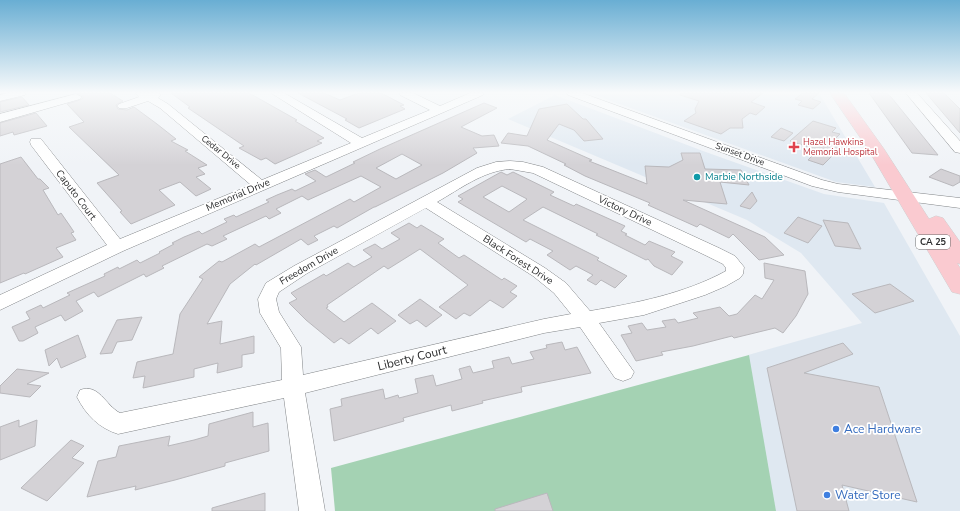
<svg xmlns="http://www.w3.org/2000/svg" width="960" height="511" viewBox="0 0 960 511" font-family="'Nunito Sans',sans-serif">
  <rect width="100%" height="100%" fill="#f0f3f7"/>
  <path fill="#dfe8f1" d="M589,93H819L875,187L836,182Z
    M555,95L703,151L824,194L884,203L960,336V511H774L748,355L862,323L801,253L747,220L508,119Z"/>
  <path fill="#a4d2b3" d="M749,355L776,511H335L331,468Z"/>
  <path fill="#d4d2d6" stroke="#b9b8bc" fill-rule="evenodd" d="M77,93H110L123,101L116,105L118,109L127,110L134,107L157,124L176,139L171,141L188,150L185,151L207,165L198,168L205,174L196,177L211,189L196,196L180,182L159,190L175,205L131,224L120,212L122,211L97,183L119,175L69,127L84,122L67,104L80,100L83,98V96Z
    M171,93H249L297,120L295,121L324,138L317,141L322,143L275,164L266,158L261,160L239,148L244,146L188,108L190,107Z
    M298,93H324L340,100L359,93H381L404,105L400,106L405,109L359,128L345,120L347,119Z
    M681,93H763L751,102L765,107L756,115L750,113L742,119L743,128H730L721,134L684,121L696,113L695,109L699,101L680,95Z
    M803,93H819L812,99L821,102L813,109L798,105L802,101L795,99Z
    M869,93H886L891,97L938,155L912,153Z
    M926,93H944L960,109V133Z
    M22,97L29,105L0,112V102Z
    M484,103L497,108L461,127L482,136L494,135L499,146L473,148L477,153L443,173L375,207H374L337,228L334,226L314,236L318,240L308,245L301,239L256,265L255,264L230,284L207,324L222,321L220,344L254,336V353L242,355V367L217,373L218,363L194,369V377L143,388L145,376L133,378L137,362L173,354L180,314L203,279L199,277L219,261L222,262L255,244L259,247L350,199L354,202L381,187L361,176L308,200L302,196L276,209L281,213L269,219L266,216L223,236L227,239L212,246L207,244L162,266L164,268L146,277L144,274L98,297L94,292L76,301L83,311L65,321L61,315L35,327L38,333L23,341H19L12,327L30,319L26,312L41,305L43,308L70,295L67,293L105,276L104,274L118,267L119,269L137,260L140,263L160,253L159,252L174,244L172,243L184,237L199,231L202,234L227,222L224,219L234,215L236,217L269,202L266,200L277,195L292,189L295,191L316,181L305,174L315,170L326,177L355,163L353,162L380,149ZM402,154L422,165L396,179L376,168Z
    M567,104L583,119H586L603,139L584,141L574,130L559,124L547,140L592,160L589,161L647,184L645,166L669,167L683,160L681,153H700L705,169L741,170L749,185L720,182L727,204L683,200L765,237L784,255L759,260L733,234L729,238L700,224L697,227L648,205L650,203L585,176L564,165L566,164L528,146L501,143L508,133L527,136L539,109Z
    M36,113L47,126L14,135L13,132L0,136V123Z
    M813,121L836,128L832,132L840,134L836,138L844,141L836,149H839L823,165L808,160L818,150L790,141Z
    M781,128L793,133L784,141L771,137Z
    M21,157L38,179H40L49,188L43,190L58,215L61,213L70,226L74,232L71,233L76,240L56,248L63,257L25,274L24,273L0,283V164Z
    M941,169L960,176V182L953,186L929,177Z
    M501,172L507,175L513,172L554,192L550,195L574,206L576,204L625,226L621,231L627,234L625,235L645,245L649,241L675,252L671,256L683,262L672,275L654,266L648,259L646,260L596,235L598,234L543,207L523,220L599,258L597,260L627,276L615,288L601,280L596,285L587,280L593,275L576,266L570,270L547,255L553,251L530,239L526,242L458,202L463,199L458,196ZM502,186L527,199L526,200L509,212L483,197Z
    M752,192L757,201L750,209L740,206Z
    M798,217L822,226L808,243L784,233Z
    M823,220L848,223L861,249L835,246Z
    M409,223L417,228L421,225L444,239L438,243L459,258L464,255L502,280L504,278L517,286L510,292L517,296L503,308L490,300L470,316L464,313L456,319L439,307L468,285L420,249L388,269L384,266L327,305L328,307L326,308L344,322L372,303L396,321L378,334L371,328L349,344L341,338L334,343L306,320L289,303L297,299L291,293L324,274L326,276L348,263L354,267L372,257L363,250L375,244L382,249L400,239L391,233Z
    M764,263L805,271L808,294L796,316L783,333L775,328L734,338L732,336L693,346L661,352L663,355L636,361L621,335L632,333L628,326L642,323L647,330L666,327L662,321L675,319L678,323L698,318L693,313L720,307L729,316L737,314L755,295L762,299L774,280L765,278Z
    M890,284L914,301L875,313L852,294Z
    M420,299L442,315L426,327L417,320L410,324L398,315Z
    M142,317L132,340L117,342L112,353L100,354L117,320Z
    M78,335L86,357L61,368L57,358L49,366L45,350Z
    M562,342L565,350L577,347L591,373L521,387L522,392L482,401L483,403L452,411L451,405L403,418L404,421L334,441L330,409L342,406L341,399L383,389L385,399L398,395L399,398L418,393L415,379L433,375L436,386L462,379L459,369L470,366L473,373L494,368L492,361L509,357L512,364L534,359L530,352L547,348L546,345Z
    M843,343L853,354L804,373L879,387L917,502L842,485L849,511H797L767,368Z
    M17,369L49,373L27,384L41,386L30,397L0,393V386Z
    M253,412V427L268,423L269,451L225,463V466L175,480L135,490L136,486L87,497L98,461L116,457L119,446L170,436L168,446L194,440L208,436L209,424Z
    M19,420V427L37,420L35,446L0,460V427Z
    M71,440L84,446L72,458L84,463L47,501L21,488Z
    M265,493V511H212V508Z
    M547,493L553,511H495V509Z"/>
  <g fill="none" stroke-linecap="round" stroke-linejoin="round">
    <defs>
      <path id="minor" d="M7,93H26L25,95L0,101V95Z
        M136,93H159L161,95L158,98L168,104L262,180L351,143L271,93H284L362,138L430,110L400,95L399,93H413L440,106L470,93H484L483,95L444,112L123,251L0,310V295L107,245L31,145L30,142L31,139H41L120,239L251,185L160,108L148,101L127,108H119L117,106L119,104L139,97Z
        M567,93H582L822,180L838,184L960,198V208L838,192L812,186L568,95Z
        M906,93H917L960,141V153L955,152Z
        M76,94L82,97L80,99L0,122V114Z
        M510,161L523,162L543,167L719,248L735,256L744,267L743,274L740,278L726,286L705,295L644,315L599,323L634,372L631,378L623,381L615,378L580,327L544,333L305,393L325,511H299L284,398L118,434C99,428 86,415 77,397L80,390C99,383 105,405 120,413L282,380L281,348L260,313L258,299L266,283L294,266L477,168L496,162ZM510,169L533,173L707,256L723,264L726,268V271C684,294 636,303 590,311L566,283L545,268L437,202C460,189 483,171 510,169ZM426,208L533,276L554,293L571,314L544,319L303,375L301,347L279,312L276,299L279,292L306,274Z"/>
      <path id="major" d="M830,93H844L884,149L929,219L936,216L943,218L960,242V264L957,263L960,268V294L952,292L868,149Z"/>
    </defs>
    <use href="#minor" stroke="#828588" stroke-width="1"/>
    <use href="#major" stroke="#d0d0d1" stroke-width="1"/>
    <use href="#minor" fill="#fff" fill-rule="evenodd"/>
    <use href="#major" fill="#facad0" fill-rule="evenodd"/>
  </g>
  <linearGradient id="sky" x2="0" y2="1"><stop stop-color="#69aed3"/><stop offset="0.56" stop-color="#f8fafb"/><stop offset="1" stop-color="#f8fafb" stop-opacity="0"/></linearGradient>
  <rect width="960" height="165" fill="url(#sky)"/>
  <path fill="#e0444e" stroke="#fff" stroke-width="1.5" d="M792 141h4v4h4v4h-4v4h-4v-4h-4v-4h4z"/>
  <circle fill="#0f9aa8" stroke="#fff" stroke-width="1.5" cx="697" cy="177" r="4"/>
  <g fill="#3f7fe0" stroke="#fff" stroke-width="1.5">
    <circle cx="836" cy="429" r="4"/>
    <circle cx="827" cy="495" r="4"/>
  </g>
  <g text-anchor="middle" dominant-baseline="central" stroke-width="3.5" stroke-linejoin="round" paint-order="stroke">
    <g font-size="9" fill="#be3a42" stroke="#fff" text-anchor="start">
      <text x="803" y="142">Hazel Hawkins<tspan x="803" dy="10">Memorial Hospital</tspan></text>
    </g>
    <g font-size="9" fill="#2a2b2c" stroke="#fff">
      <text transform="translate(221 152) rotate(39)">Cedar Drive</text>
      <text transform="translate(740 154) rotate(20)">Sunset Drive</text>
    </g>
    <rect fill="#fff" stroke="#6a6b6b" stroke-width="1" x="916" y="235" width="34" height="14" rx="3"/>
    <g font-size="9" font-weight="bold" fill="#2a2b2c">
      <text x="933" y="242">CA 25</text>
    </g>
    <g font-size="10" fill="#0d838f" stroke="#fff" text-anchor="start">
      <text x="705" y="177">Marbie Northside</text>
    </g>
    <g font-size="10" fill="#2a2b2c" stroke="#fff">
      <text transform="translate(76 195) rotate(53)">Caputo Court</text>
      <text transform="translate(238 195) rotate(-23)">Memorial Drive</text>
      <text transform="translate(625 211) rotate(25)">Victory Drive</text>
      <text transform="translate(518 260) rotate(33)">Black Forest Drive</text>
      <text transform="translate(309 266) rotate(-30)">Freedom Drive</text>
    </g>
    <g font-size="12" fill="#2a2b2c" stroke="#fff">
      <text transform="translate(412 358) rotate(-14)">Liberty Court</text>
    </g>
    <g font-size="12" fill="#366cbe" stroke="#fff" text-anchor="start">
      <text x="844" y="429">Ace Hardware</text>
      <text x="835" y="495">Water Store</text>
    </g>
  </g>
</svg>
